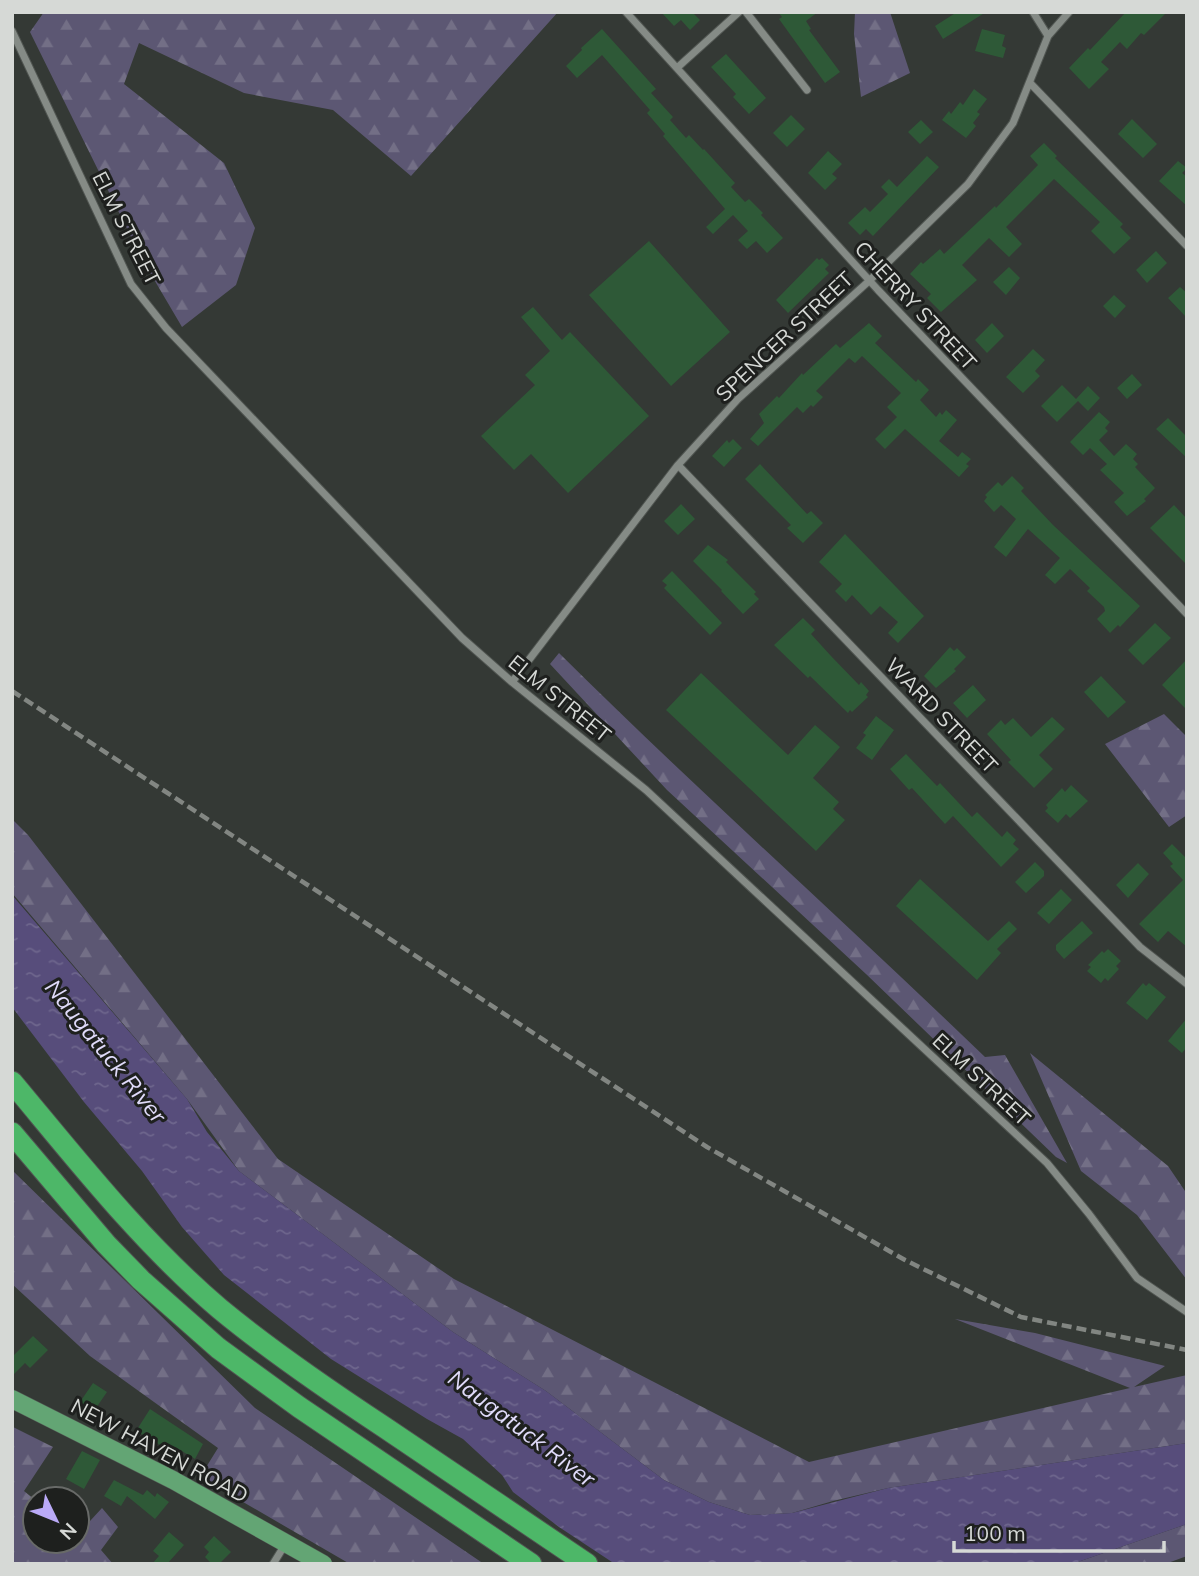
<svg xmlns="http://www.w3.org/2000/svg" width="1199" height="1576" viewBox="0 0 1199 1576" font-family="Mulish,sans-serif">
  <defs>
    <pattern id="forest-firs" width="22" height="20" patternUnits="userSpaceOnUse" patternTransform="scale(1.75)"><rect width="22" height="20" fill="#5c5773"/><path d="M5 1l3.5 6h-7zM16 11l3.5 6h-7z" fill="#736f86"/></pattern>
    <pattern id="water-ripples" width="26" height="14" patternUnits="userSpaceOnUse" patternTransform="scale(1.75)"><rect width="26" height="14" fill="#574d7b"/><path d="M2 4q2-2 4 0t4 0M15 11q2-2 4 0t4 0" fill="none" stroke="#6e668d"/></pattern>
  </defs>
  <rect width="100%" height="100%" fill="#343935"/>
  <path fill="url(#forest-firs)" d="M44,12H558L411,176L333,110L244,93L139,43L124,84L224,163L255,228L236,285L182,327L142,259L30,32Z
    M855,12H890L910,73L861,97L854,34Z
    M559,653C698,791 844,921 985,1057L1005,1055L1067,1163L1056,1157L866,974L667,790L550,664Z
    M1164,714L1187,737V815L1169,827L1105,744Z
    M12,819L28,835L278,1159L454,1279L809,1462L1130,1388L955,1319L1035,1333L1165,1366L1134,1387L1187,1375V1443L888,1488L833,1501L792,1513L750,1515L709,1502L664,1480L546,1391L453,1332L239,1171L187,1099L12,893Z
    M1030,1053L1168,1166L1187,1194V1280L1137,1215L1081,1171Z
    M12,1170L255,1408L484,1564H350L200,1477L218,1448L90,1356L12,1284Z
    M13,1427L53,1447L24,1491L35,1500V1541H77V1532L79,1533L102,1508L118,1527L101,1550L113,1564H12Z
    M1187,1524V1556L1165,1564H1072Z"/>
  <path fill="url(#water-ripples)" d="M12,895L187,1099L207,1132L239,1171L453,1332L546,1391L664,1480L709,1502L750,1515L792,1513L888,1488L1187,1443V1524L1072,1564H615L559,1527L513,1492L502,1475L463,1439L427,1419L331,1359L224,1275L182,1227L142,1171L84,1102L12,1007Z"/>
  <path fill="#2e5937" d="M661,12H692L700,20L690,30L681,20L674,26Z
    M778,12H818L806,21L811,29L809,30L840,72L825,83L779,19L782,17Z
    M957,12H986L943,39L935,26Z
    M1126,12H1167L1144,35L1141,33L1127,49L1120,42L1101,62L1109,69L1089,89L1069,68L1088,48L1090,50Z
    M602,29L656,89L651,93L673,117L670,120L686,138L689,135L703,150L704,149L735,183L731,187L745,202L749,199L763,213L761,215L783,238L767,253L756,241L747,249L738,240L748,231L733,215L713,234L706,227L725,209L663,136L665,134L647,113L650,110L602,55L577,78L566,66L582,50L581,48Z
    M982,29L1005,35L1002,46L1006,48L1003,58L975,51Z
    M726,54L766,98L749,114L733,97L736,94L711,67Z
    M974,89L987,99L977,112L980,114L973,123L976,126L966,138L942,120L949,111L951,114L960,102L963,105Z
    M791,115L805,129L787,147L773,133Z
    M1132,119L1157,144L1143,158L1118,134Z
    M921,120L933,132L920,144L908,132Z
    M1044,143L1057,156L1055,158L1123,224L1120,227L1131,238L1114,254L1091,231L1100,222L1054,179L1006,227L1022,244L1009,257L989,238L962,265L977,280L941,312L927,298L931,294L910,274L921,262L923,264L940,249L944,254L995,206L996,208L1038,165L1030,156Z
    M828,151L842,164L832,174L837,178L825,190L808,173Z
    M927,156L939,167L873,236L866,229L860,235L848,223L865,207L870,212L888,194L881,187L889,179L897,187Z
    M1178,161L1187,168L1182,173L1187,177V206L1159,181Z
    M649,241L730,332L671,386L589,295Z
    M1156,251L1167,263L1147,283L1136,270Z
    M817,258L819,260L822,258L829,265L825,269L829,273L788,313L776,300Z
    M1009,267L1020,278L1006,295L993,282Z
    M1180,287L1187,293V318L1168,298Z
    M1114,295L1126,306L1115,318L1103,306Z
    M533,307L562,340L570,332L649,416L568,493L531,454L514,470L481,436L535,385L525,375L550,351L521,317Z
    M869,323L882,336L875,343L916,382L918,379L929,390L920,400L936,417L940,412L942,415L946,410L957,420L939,441L958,457L962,452L971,459L966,464L969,466L959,477L905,429L885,449L875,439L897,417L887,407L901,393L862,356L855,363L849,358L816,391L823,397L813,407L811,405L803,413L797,407L758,446L750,439L764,423L759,414L777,396L779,398L802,373L803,375L836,344L840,348Z
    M992,323L1004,336L987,353L975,340Z
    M1033,349L1045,360L1035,371L1040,376L1023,393L1006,377Z
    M1132,374L1142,385L1127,399L1117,388Z
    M1062,385L1076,399L1088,386L1100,398L1088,411L1078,401L1057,422L1041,406Z
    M1099,412L1110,422L1105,428L1108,431L1099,440L1114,456L1126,444L1137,454L1133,459L1138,464L1135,467L1155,488L1144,499L1146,501L1127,516L1114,502L1124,493L1100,470L1107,464L1090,448L1083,455L1070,442Z
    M1168,418L1187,437V458L1156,429Z
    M733,439L742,448L724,467L712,456L727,440L729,443Z
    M760,464L807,514L811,511L823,523L803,543L787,528L791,525L745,479Z
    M1012,476L1024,488L1021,491L1053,525L1140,606L1120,627L1118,625L1110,633L1097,619L1105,611L1104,607L1087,591L1090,588L1070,569L1055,584L1045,575L1060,558L1028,529L1006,557L994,547L1016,519L1001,505L994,512L984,501L987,497L985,495L998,482L1002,486Z
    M681,504L695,519L678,535L664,521Z
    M1174,505L1187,519V565L1150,528Z
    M845,534L924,616L898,643L888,633L898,622L880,606L871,615L852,595L846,602L835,591L842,584L819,562Z
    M708,545L728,560L726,562L756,592L754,594L759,599L743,614L721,591L722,590L693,561Z
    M672,571L722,623L710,635L664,588L667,585L662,581Z
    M803,618L815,630L811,634L831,656L859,685L861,682L869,691L866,695L868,697L852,712L850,710L848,713L810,676L808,678L774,645Z
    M1155,623L1171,638L1143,665L1128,650Z
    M950,647L954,651L957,648L966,657L954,669L956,671L936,688L924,676Z
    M1187,659V710L1162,685Z
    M701,673L788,755L815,725L840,747L813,778L839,802L833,809L845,820L816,851L666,710Z
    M1101,676L1126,702L1108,718L1084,692Z
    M973,685L986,700L967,718L953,703Z
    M876,716L894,730L872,760L856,748L866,735L863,733Z
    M1052,717L1065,729L1039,755L1053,769L1034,788L1008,762L1011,760L987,734L1001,720L1005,725L1013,718L1031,737Z
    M906,754L937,786L940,783L972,817L977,812L1002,837L1007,831L1016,840L1013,844L1019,849L1001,867L953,816L945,824L912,788L909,790L890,769Z
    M1071,785L1088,801L1070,818L1066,814L1058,823L1045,811L1048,808L1046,805L1062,788L1065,792Z
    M1172,844L1187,859V947L1168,931L1158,942L1139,924L1183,880L1170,866L1173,864L1163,853Z
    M1035,862L1044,871V876L1026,893L1015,882Z
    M1138,863L1149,874L1128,898L1116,885Z
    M920,879L988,941L1009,921L1017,929L997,949L1001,953L977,980L896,906Z
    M1061,889L1072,900L1049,924L1037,913Z
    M1082,921L1093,933L1064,959L1056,950V945Z
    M1108,949L1121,961L1116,966L1119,969L1108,981L1105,978L1101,983L1087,971L1091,967L1088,965L1102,951L1104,953Z
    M1143,983L1146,986L1149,983L1166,997L1147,1020L1126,1003Z
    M1187,1018V1047L1182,1053L1168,1041Z
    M33,1336L48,1350L30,1368L25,1363L12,1376V1357Z
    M93,1383L107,1392L94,1411L80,1402Z
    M150,1409L203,1444L195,1459L175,1447L172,1452L136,1431Z
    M82,1451L100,1460L84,1489L66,1479Z
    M114,1480L143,1495L147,1490L155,1497L157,1493L169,1502L155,1519L127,1496L121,1506L104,1496Z
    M169,1532L184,1545L167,1564H152L159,1556L153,1551Z
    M214,1536L231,1552L219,1564H212L205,1557L209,1552L204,1547Z"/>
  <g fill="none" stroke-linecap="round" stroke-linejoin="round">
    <defs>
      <path id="street" d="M626,12L878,290L1187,614
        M746,12L807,90
        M1033,12L1048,36
        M12,31L131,284L166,328L462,638L512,682L646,790L1047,1163L1089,1214L1137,1278L1187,1312
        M678,67L739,12
        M1031,84L1187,246
        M678,465L1140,947L1187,984
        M512,682L678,465L738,399L869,281L968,184L1013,123L1048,36L1069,12
        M273,1564L286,1543"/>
      <path id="primary" d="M12,1399L173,1480L323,1564"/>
      <path id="highway" d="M12,1082C78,1161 141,1242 220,1309C272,1352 328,1390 384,1427C452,1473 519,1518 587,1564
        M12,1133L106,1244L141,1280L218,1348L299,1407L531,1564"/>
    </defs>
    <use href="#street" stroke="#505551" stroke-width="9"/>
    <use href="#primary" stroke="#505551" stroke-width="19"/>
    <use href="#highway" stroke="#505551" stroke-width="23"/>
    <use href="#street" stroke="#858b86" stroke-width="7"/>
    <use href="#primary" stroke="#63a574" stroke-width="18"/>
    <use href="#highway" stroke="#4db768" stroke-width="21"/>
    <path stroke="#828682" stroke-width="4.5" stroke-dasharray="10 5" stroke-linecap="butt" d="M12,691L707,1147L905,1260L1021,1317L1187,1350"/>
  </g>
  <g text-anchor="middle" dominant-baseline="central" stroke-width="6" stroke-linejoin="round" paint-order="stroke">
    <g font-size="21" fill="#d6d9d6" stroke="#1e201e">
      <text transform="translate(127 228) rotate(63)">ELM STREET</text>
      <text transform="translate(916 305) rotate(47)">CHERRY STREET</text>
      <text transform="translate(784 336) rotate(-43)">SPENCER STREET</text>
      <text transform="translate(560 698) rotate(39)">ELM STREET</text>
      <text transform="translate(942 715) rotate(46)">WARD STREET</text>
      <text transform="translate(982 1079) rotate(43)">ELM STREET</text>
      <text transform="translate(160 1450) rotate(28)">NEW HAVEN ROAD</text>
    </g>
    <g font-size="23" font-style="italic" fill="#e0dbfa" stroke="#1e201e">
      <text transform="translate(106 1051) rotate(51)">Naugatuck River</text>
      <text transform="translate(522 1428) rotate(37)">Naugatuck River</text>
    </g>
  </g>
  <rect width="1199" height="1576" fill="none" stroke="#d6d9d6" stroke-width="28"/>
  <g transform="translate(56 1520) rotate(133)"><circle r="33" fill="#1e201e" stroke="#686a68" stroke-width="2"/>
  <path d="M0-5L12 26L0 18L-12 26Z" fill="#baaaf7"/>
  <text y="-10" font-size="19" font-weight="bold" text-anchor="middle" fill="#d6d9d6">N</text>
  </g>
  <path d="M954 1541v10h210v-10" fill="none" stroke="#d6d9d6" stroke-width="3.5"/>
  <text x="964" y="1541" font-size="21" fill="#d6d9d6" stroke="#1e201e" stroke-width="5" paint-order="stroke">100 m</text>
</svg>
